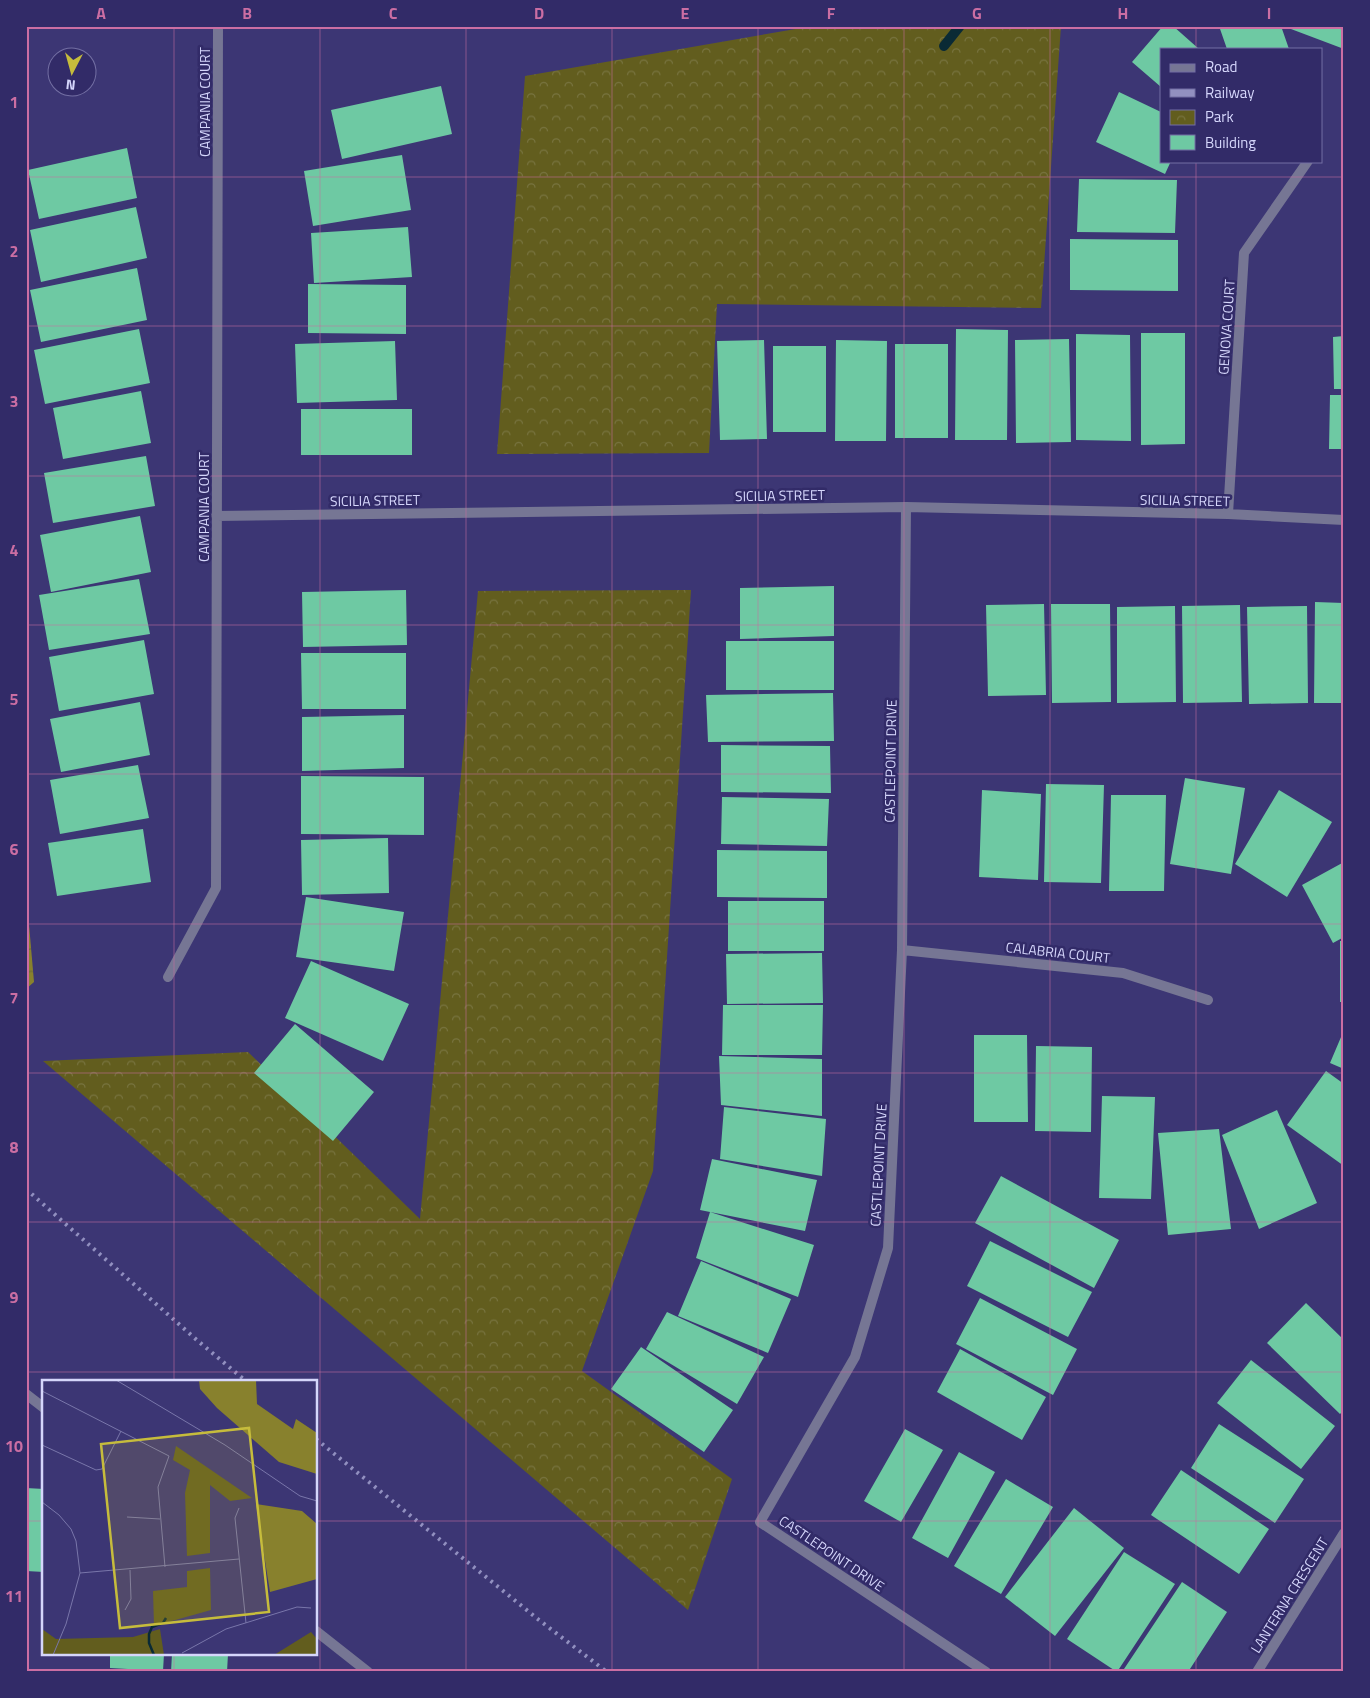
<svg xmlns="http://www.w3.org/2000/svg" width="1370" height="1698" viewBox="0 0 1370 1698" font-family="'Titillium Web',sans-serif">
  <defs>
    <pattern id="forest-crowns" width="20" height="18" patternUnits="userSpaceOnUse" patternTransform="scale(1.25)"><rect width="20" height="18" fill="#88812d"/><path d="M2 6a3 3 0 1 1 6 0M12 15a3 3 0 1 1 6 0" fill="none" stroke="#6f6a38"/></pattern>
    <pattern id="park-crowns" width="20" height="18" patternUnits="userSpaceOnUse" patternTransform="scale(1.25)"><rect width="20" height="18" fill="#625d1e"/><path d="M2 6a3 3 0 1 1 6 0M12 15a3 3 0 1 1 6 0" fill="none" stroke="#787440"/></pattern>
  </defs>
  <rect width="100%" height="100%" fill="#3c3674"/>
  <path fill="url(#forest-crowns)" d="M26,890L34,982L26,989Z"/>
  <path fill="url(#park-crowns)" d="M813,26H1061L1041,308L717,304L709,453L497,454L525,76Z
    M691,590L653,1171L582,1371L732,1479L688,1610L43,1061L248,1052L420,1219L478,591Z"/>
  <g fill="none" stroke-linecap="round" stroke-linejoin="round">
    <path stroke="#0a2a35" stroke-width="10" d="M944,46L960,26"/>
  </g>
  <path fill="#6ec9a3" d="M1163,26H1173L1199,49H1161V87L1132,62Z
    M1219,26H1281L1289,49H1227Z
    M1283,26H1344V49Z
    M441,86L452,134L342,159L331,110Z
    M1119,92L1161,112V161H1171L1165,174L1096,142Z
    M127,148L137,198L39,219L28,170Z
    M402,155L411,210L313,226L304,171Z
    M1079,179L1177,180L1175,233L1077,232Z
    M136,207L147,258L41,282L30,230Z
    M408,227L412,277L314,283L311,233Z
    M1070,239L1178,240V291L1070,290Z
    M137,268L147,320L41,342L30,290Z
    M308,284L406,285V334L308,333Z
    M139,329L150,383L45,404L34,350Z
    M956,329L1008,330L1007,440H955Z
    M1141,333H1185V444L1141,445Z
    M1076,334L1130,335L1131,441L1076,440Z
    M1344,336V389H1334L1333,337Z
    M1069,339L1071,442L1016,443L1015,340Z
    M764,340L767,439L720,440L717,341Z
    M836,340L887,341L886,441H835Z
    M395,341L397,400L297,403L295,344Z
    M895,344H948V438H895Z
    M773,346H826V432H773Z
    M141,391L151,443L63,459L53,408Z
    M1330,395H1344V449H1329Z
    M301,409H412V455H301Z
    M146,456L155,506L53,523L44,473Z
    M140,516L151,572L51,592L40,535Z
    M139,579L150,634L49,650L39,595Z
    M834,586V636L740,639V588Z
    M406,590L407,645L303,647L302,592Z
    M1315,602L1344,603V703H1314Z
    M1044,604L1046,695L988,696L986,605Z
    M1051,604H1110L1111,702L1052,703Z
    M1240,605L1242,702L1183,703L1182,606Z
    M1175,606L1176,702L1117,703V607Z
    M1307,606L1308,703L1249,704L1247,607Z
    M144,640L154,694L59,711L49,657Z
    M726,641H834V690H726Z
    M301,653H406V709H302Z
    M833,693L834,741L708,742L706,695Z
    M140,702L150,755L61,772L50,719Z
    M404,715V768L302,771V717Z
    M721,745L830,746L831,793L721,792Z
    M138,765L149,818L60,834L50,780Z
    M301,776L424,777V835L301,834Z
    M1185,778L1245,788L1231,874L1170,864Z
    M1046,784L1104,785L1101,883L1044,882Z
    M982,790L1041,794L1038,880L979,877Z
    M1279,790L1332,822L1287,897L1235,864Z
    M1111,795H1166L1164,891H1109Z
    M722,797L829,799L827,846L721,844Z
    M143,829L151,882L57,896L48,843Z
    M388,838L389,893L302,895L301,840Z
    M717,850L827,851V898L717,897Z
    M1344,862V937L1333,943L1302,885Z
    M306,897L404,912L394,971L296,957Z
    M728,901H824V951H728Z
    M1340,941H1344V1002H1340Z
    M822,953L823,1003L727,1004L726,954Z
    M311,961L409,1004L383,1061L285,1018Z
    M723,1005H823L822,1055H722Z
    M295,1024L374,1092L333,1141L254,1073Z
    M1344,1030V1069L1330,1063Z
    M974,1035H1027L1028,1122H974Z
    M1036,1046L1092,1047L1091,1132L1035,1131Z
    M719,1056L822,1059V1116L721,1105Z
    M1326,1071L1344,1084V1166L1287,1125Z
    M1102,1096L1155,1097L1151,1199L1099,1198Z
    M724,1107L826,1119L822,1176L720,1159Z
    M1277,1110L1317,1203L1259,1229L1222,1135Z
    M1219,1129L1231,1229L1168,1235L1158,1133Z
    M712,1159L817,1180L805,1231L700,1210Z
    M1001,1176L1119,1240L1094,1288L975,1223Z
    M710,1212L814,1245L798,1297L696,1258Z
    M990,1241L1092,1292L1068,1337L967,1286Z
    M701,1261L791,1299L768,1353L678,1316Z
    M980,1298L1077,1349L1053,1395L956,1344Z
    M1306,1303L1344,1340V1410L1340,1414L1267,1343Z
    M667,1312L764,1357L737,1404L646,1349Z
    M641,1347L733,1410L704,1452L611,1389Z
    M960,1349L1046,1397L1022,1440L937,1392Z
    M1251,1360L1335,1426L1301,1469L1217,1403Z
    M1219,1424L1304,1479L1275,1523L1191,1468Z
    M905,1429L943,1450L901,1522L864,1501Z
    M959,1452L995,1472L948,1558L912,1538Z
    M1181,1470L1269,1529L1239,1574L1151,1515Z
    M1006,1479L1053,1507L1001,1594L954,1566Z
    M26,1488L44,1489V1572L26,1571Z
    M1074,1508L1124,1548L1055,1636L1005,1597Z
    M1124,1552L1175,1584L1117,1672L1067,1639Z
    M1182,1582L1227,1612L1188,1672H1122Z
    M110,1654H164L163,1671L110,1668Z
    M172,1654H228L227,1672H171Z"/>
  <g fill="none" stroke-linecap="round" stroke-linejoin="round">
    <path stroke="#767694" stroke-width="10" d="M906,507L902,950L888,1248L855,1357L760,1522L986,1672
      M1228,514L1244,253L1308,161
      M216,516L906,507L1228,514L1344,520
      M902,950L1123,973L1208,1000
      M168,977L216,888L218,26
      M26,1394L44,1408
      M316,1631L368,1672
      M1257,1672L1344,1533"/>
    <path stroke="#9290c0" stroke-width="4" stroke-dasharray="2.5 5" stroke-linecap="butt" d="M26,1189L198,1341L247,1382
      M316,1439L539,1620L607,1672"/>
  </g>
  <path fill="none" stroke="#cb6ea3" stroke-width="1" stroke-opacity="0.55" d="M174,26V1382M320,26V1672M466,26V1672M612,26V1672M758,26V1672M904,26V1672M1050,26V1672M1196,26V49M1196,161V1672M26,177H1344M26,326H1344M26,476H1344M26,625H1344M26,774H1344M26,924H1344M26,1073H1344M26,1222H1344M26,1372H1344M26,1521H44M316,1521H1344M174,1654V1672"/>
  <g text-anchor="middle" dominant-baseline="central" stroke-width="5" stroke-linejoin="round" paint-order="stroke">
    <g font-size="14" fill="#d5d6fb" stroke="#322b68">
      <text transform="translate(204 102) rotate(-90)">CAMPANIA COURT</text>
      <text transform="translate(1226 327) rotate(-86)">GENOVA COURT</text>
      <text transform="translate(780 495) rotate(-1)">SICILIA STREET</text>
      <text transform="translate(375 500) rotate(-1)">SICILIA STREET</text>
      <text transform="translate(1185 500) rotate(1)">SICILIA STREET</text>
      <text transform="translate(203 507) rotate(-90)">CAMPANIA COURT</text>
      <text transform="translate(890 761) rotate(-89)">CASTLEPOINT DRIVE</text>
      <text transform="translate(1058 952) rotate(6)">CALABRIA COURT</text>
      <text transform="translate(878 1165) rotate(-87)">CASTLEPOINT DRIVE</text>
      <text transform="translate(832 1553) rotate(34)">CASTLEPOINT DRIVE</text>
      <text transform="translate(1289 1595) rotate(-58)">LANTERNA CRESCENT</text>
    </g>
  </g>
  <g transform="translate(42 1380)">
    <rect width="275" height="275" fill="#3c3674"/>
    <path d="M0,249L14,259L91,257L118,249L122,275H0ZM269,252L275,259V275H232Z" fill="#625d1e"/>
    <path d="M157,0H214L215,24L251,49L254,39L275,53V94L237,82L175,28L158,9ZM214,124L260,131L275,144V199L228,212Z" fill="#88812d"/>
    <path d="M134,66L210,118L188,121L168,105V173L145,176L143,113L148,90L131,80ZM168,188L169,230L112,246L111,211L145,207V191Z" fill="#625d1e"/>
    <path fill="none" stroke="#0a2a35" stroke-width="2.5" d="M112,275L107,263V254L110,247L121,243L124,238"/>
    <path fill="none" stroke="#7976aa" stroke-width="1" d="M74,0L183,65L258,116L275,121M0,11L127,76L116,107L123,187M0,65L54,90L60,89L79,51M0,122L17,135L29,149L34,161L38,193L24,244L11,275M197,128L193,138L204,243M85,137L118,139M38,193L197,179M83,230L89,219L88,190M140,273L184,249L255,227L269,228"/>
    <path fill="#c6bc3c" fill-opacity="0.15" stroke="#c6bc3c" stroke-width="2.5" d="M207,48L227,232L78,248L59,64Z"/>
    <rect width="275" height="275" fill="none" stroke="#d5d6fb" stroke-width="2.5"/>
  </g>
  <rect width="1370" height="1698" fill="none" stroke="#322b68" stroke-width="55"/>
  <rect x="1160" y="48" width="162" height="115" fill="#322b68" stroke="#736fa3"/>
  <rect x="1170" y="64" width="25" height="8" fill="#767694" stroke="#736fa3"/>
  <text x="1205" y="72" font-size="15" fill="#d5d6fb">Road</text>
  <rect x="1170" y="89" width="25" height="8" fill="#9290c0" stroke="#736fa3"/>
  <text x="1205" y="98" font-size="15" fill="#d5d6fb">Railway</text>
  <rect x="1170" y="110" width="25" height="15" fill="url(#park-crowns)" stroke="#736fa3"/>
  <text x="1205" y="122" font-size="15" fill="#d5d6fb">Park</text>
  <rect x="1170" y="135" width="25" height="15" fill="#6ec9a3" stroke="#736fa3"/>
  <text x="1205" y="148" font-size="15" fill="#d5d6fb">Building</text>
  <g transform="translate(72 72) rotate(186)"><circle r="24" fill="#322b68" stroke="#736fa3"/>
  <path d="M0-4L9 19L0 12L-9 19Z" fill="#c6bc3c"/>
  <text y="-8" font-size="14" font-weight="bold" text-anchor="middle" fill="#d5d6fb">N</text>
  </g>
  <rect x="28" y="28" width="1314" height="1642" fill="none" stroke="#cb6ea3" stroke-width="2"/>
  <g font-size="16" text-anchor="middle" font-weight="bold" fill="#cb6ea3">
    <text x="101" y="19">A</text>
    <text x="247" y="19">B</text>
    <text x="393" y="19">C</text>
    <text x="539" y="19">D</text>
    <text x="685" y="19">E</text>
    <text x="831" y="19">F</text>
    <text x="977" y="19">G</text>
    <text x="1123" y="19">H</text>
    <text x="1269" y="19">I</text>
    <text x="14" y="108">1</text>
    <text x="14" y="257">2</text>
    <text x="14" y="407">3</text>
    <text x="14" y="556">4</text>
    <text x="14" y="705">5</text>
    <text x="14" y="855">6</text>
    <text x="14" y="1004">7</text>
    <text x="14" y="1153">8</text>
    <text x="14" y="1303">9</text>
    <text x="14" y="1452">10</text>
    <text x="14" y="1602">11</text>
  </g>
</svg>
